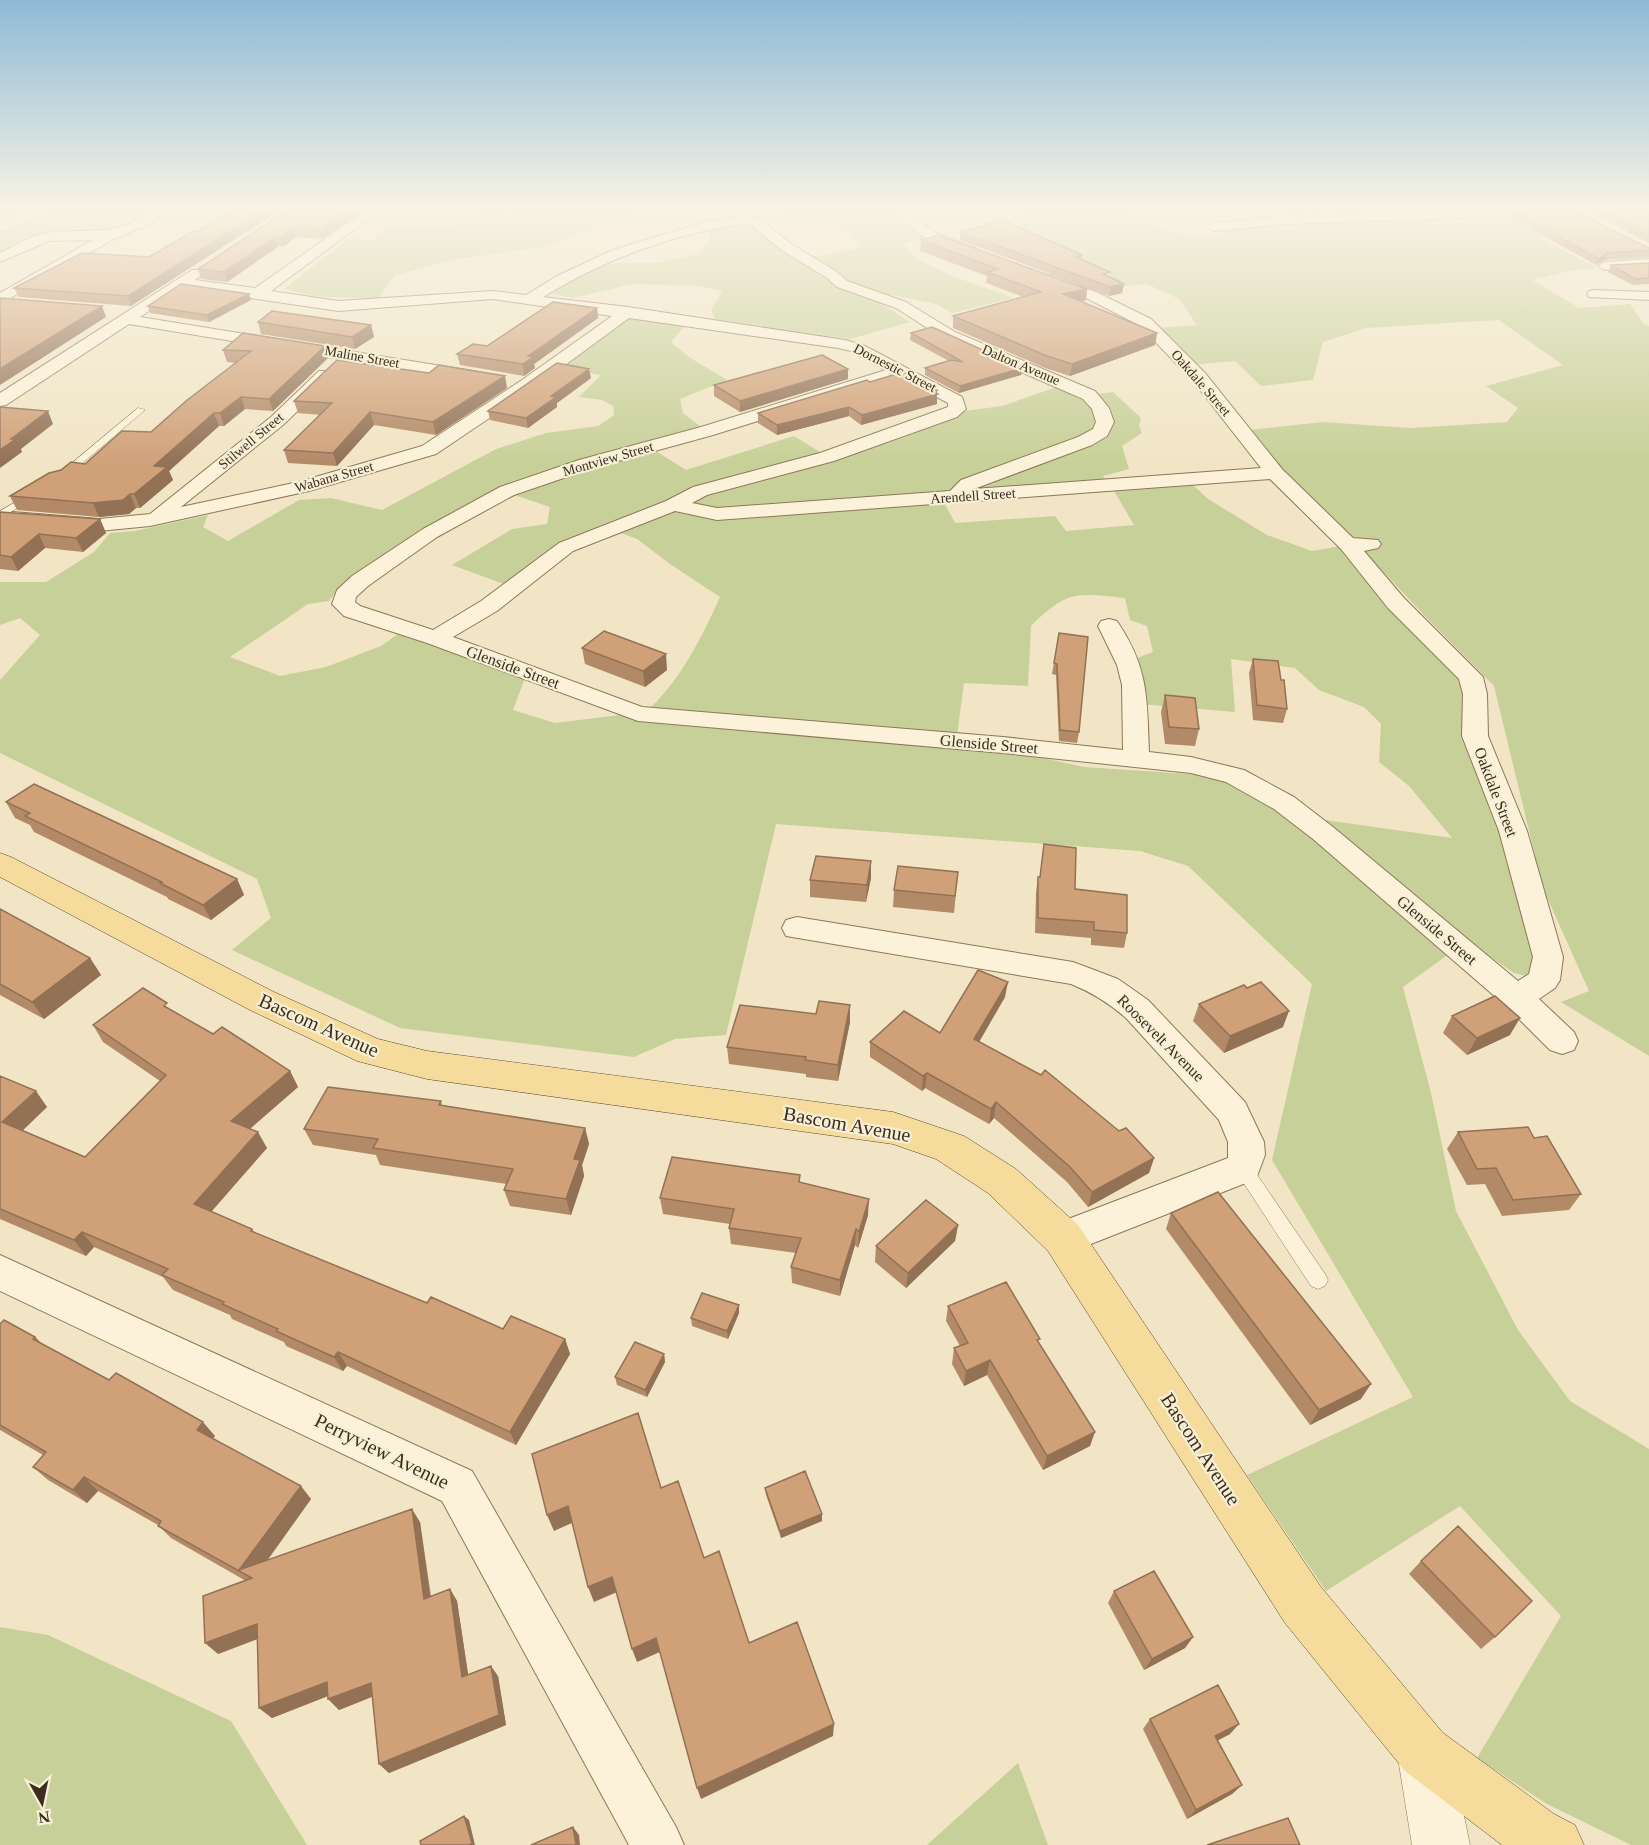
<svg xmlns="http://www.w3.org/2000/svg" width="1649" height="1845" viewBox="0 0 1649 1845" font-family="'Times New Roman',serif">
  <rect width="100%" height="100%" fill="#f1e5c5"/>
  <path fill="#c7d098" d="M0,207H155L144,217L121,230L92,232L44,231L0,254Z
    M486,207H638L635,214L542,247L457,259L395,275L378,299L313,296L284,289L349,238L372,240L387,225L447,228Z
    M750,207H896L939,236L904,243C915,269 986,286 1013,298L952,313L936,304L892,295L880,303L910,322L850,339L715,319L711,310L722,291L701,286L632,284L573,298L552,294L588,270L610,263H657L698,254L710,238L714,225L753,222L802,259L859,248L851,232Z
    M1007,207H1128C1137,226 1203,243 1224,235L1210,225L1276,218L1342,215L1336,207H1452L1471,217L1504,215L1532,229L1649,255V259L1626,261L1588,242L1558,236L1538,237L1597,268L1568,271L1532,280L1579,308L1630,304L1644,324L1649,326V1056L1561,1002L1589,991L1537,875L1540,876L1494,686L1424,615L1343,529L1283,472L1249,430L1323,422L1410,428L1507,422L1518,408L1486,386L1563,365L1499,320L1366,328L1323,342L1313,380L1261,386L1235,361L1191,365L1157,328L1197,325L1179,299L1147,284L1127,286L1092,277L1029,235L1022,224L1027,217Z
    M628,316L685,325L671,342L689,357L727,380L680,399L683,413L704,429L646,445L686,470L794,436L833,460L903,438L965,411L1002,406L1065,384L1089,395L1113,392L1141,418L1139,426L1142,433L1122,446L1129,469L1103,476L1107,482L940,495L955,523L1055,516L1066,531L1134,525L1113,489L1191,483L1208,499L1267,535L1312,551L1341,546L1467,679L1542,959L1530,977L1514,973L1463,938L1325,820L1452,838L1409,786L1379,762L1381,724L1364,707L1319,690L1295,668L1231,659L1235,712L1140,704L1134,659L1153,652L1147,626L1130,620L1125,598C1076,593 1067,590 1031,626L1028,686L964,683L957,736L650,708C681,679 703,635 720,597L670,564L637,539L605,527L509,586L452,565L512,529L547,524L550,507L500,490L343,584L329,601L308,604L230,657L280,676L326,667L381,646L398,634L525,678L513,710L555,723L620,715L637,720L663,724L1015,752L1084,767L1219,776L1292,816L1449,954L1403,987L1431,1093L1456,1211L1518,1330L1570,1401L1649,1449V1845H1631L1547,1804L1477,1758L1561,1616L1460,1506L1326,1591L1247,1475L1413,1397L1272,1160L1312,984L1188,866L1140,851L776,824L726,1035L675,1039L634,1057L400,1028L232,950L271,918L257,879L0,753V680L40,635L20,618L0,625V582H46L94,552L110,533L135,531L208,515L203,527L228,541L299,500L331,498L382,510L496,449L546,433L598,426L614,415L613,406L602,400L579,397L601,375L561,368Z
    M0,1627L48,1635L231,1721L307,1845H0Z
    M1018,1763L1048,1845H927Z"/>
  <g fill="none" stroke-linecap="round" stroke-linejoin="round">
    <defs>
      <path id="service" d="M1183,207H1190L1222,227L1217,228Z
        M1263,207H1267L1290,220L1285,221L1263,209Z
        M138,408L145,410L66,477H60V473Z
        M30,494L38,496L0,518V511Z
        M1243,1160L1249,1163L1325,1274L1328,1280L1325,1286L1318,1289L1311,1286L1237,1173L1234,1168L1237,1163Z"/>
      <path id="minor" d="M152,207H165L152,223L114,239L0,304V293L93,240L49,241L0,262V253C15,246 32,235 47,233C87,227 121,240 152,207Z
        M371,207H385L271,291L338,301L493,291L526,295L559,275L613,250L708,221L744,216L760,219L790,243L837,272L847,281L906,302L955,332L1095,391L1109,408L1114,422L1107,436L1092,445L974,489L1261,468L1193,381L1139,325L1086,298L1045,282L1043,279L1050,275L1055,276L1096,292L1151,319L1205,373L1282,469L1353,538L1378,540L1381,544L1378,548L1364,551L1404,598L1483,677L1487,694L1488,736L1527,831L1563,957L1560,980L1555,988L1539,999L1574,1032L1578,1041L1574,1050L1562,1054L1550,1050L1506,1006L1313,839L1274,809L1226,782L1191,773L1003,753L638,721L427,643L344,616L332,604L337,590L352,576L423,529L500,487L579,460L701,427L886,370L851,351L838,348L629,318L534,388L436,454L309,491L150,526L99,531L0,523V511L99,519L150,514L271,417L319,371H331L333,375L331,379L283,425L181,507L298,482L422,446L522,380L612,316L493,299L338,311L184,288L140,317L472,371L478,372L480,376L478,380L472,381L129,324L6,405L0,406V393L192,270H202L204,273L195,280L255,288ZM744,224L751,225L780,249L827,278L837,287L896,308L943,338L1083,399L1092,409L1096,422L1093,429L1078,437L961,480L950,491L717,508L692,503L707,495L834,461L957,417L966,409L962,397L863,345L845,340L628,307L543,297C603,260 674,233 744,224ZM899,377L948,403V407L820,453L693,487L666,501L559,543L481,601L433,630L360,606L355,602L356,597L368,586L437,537L514,495L593,468L713,435ZM1270,479L1341,549L1388,608L1459,679L1463,694L1462,736L1499,831L1533,957L1529,974L1518,981L1333,827L1294,797L1244,770L1191,757L1149,752C1147,699 1149,668 1117,621L1109,619L1101,621L1098,626L1117,665L1122,685L1123,750L1003,737L642,707L453,637L497,611L573,551L675,511L717,520Z
        M884,207H898L938,234L976,248L978,251L971,255L928,240Z
        M1527,207H1604L1598,211L1541,212L1518,216L1287,224L1214,231L1207,227L1214,223L1287,216L1438,212Z
        M1649,259V267L1605,270L1598,266L1605,262Z
        M1594,290L1649,292V300L1589,297L1587,294L1589,291Z
        M797,917L1073,962L1118,979L1148,1000L1245,1102L1264,1142L1265,1155L1256,1179L1063,1255L1050,1250L1044,1238L1050,1226L1228,1158V1142L1219,1120L1126,1018C1109,1003 1091,992 1071,984L786,936L782,928L786,920Z
        M0,1255L472,1471L676,1827L684,1845H629L442,1501L0,1291Z"/>
      <path id="tertiary" d="M36,207H54L52,210L0,232V223Z
        M1424,1725L1443,1733L1451,1752L1470,1845H1412L1397,1752L1405,1733Z"/>
      <path id="primary" d="M0,853L11,857L274,992L378,1039L427,1051L893,1112L964,1136L1016,1169L1078,1225L1321,1587L1443,1733L1554,1814L1575,1825L1584,1845H1502L1405,1771L1285,1623L1048,1251L988,1193L936,1159L893,1144L427,1079L357,1061L250,1010L0,877Z"/>
    </defs>
    <use href="#service" stroke="#8d775a" stroke-width="1"/>
    <use href="#minor" stroke="#8d775a" stroke-width="2"/>
    <use href="#tertiary" stroke="#8d775a" stroke-width="1"/>
    <use href="#primary" stroke="#5b452e" stroke-width="1"/>
    <use href="#service" fill="#fbf2d9" fill-rule="evenodd"/>
    <use href="#minor" fill="#fbf2d9" fill-rule="evenodd"/>
    <use href="#tertiary" fill="#fbf2d9" fill-rule="evenodd"/>
    <use href="#primary" fill="#f5dc9c" fill-rule="evenodd"/>
  </g>
  <path fill="#b38a68" d="M292,207H368L322,239L296,237L283,247L279,246L227,282L201,279L198,269Z
    M1464,207H1493L1467,208Z
    M1594,207H1649V243L1592,213Z
    M1512,211L1649,248V257L1605,260L1596,265L1510,217Z
    M960,232L1082,255L1081,259L1109,277L1124,284L1122,293L1109,296L960,240Z
    M921,240L1087,289L1086,300L1080,302L1157,333L1155,345L1070,376L1045,368L953,328V316L1023,297L986,283L987,276L920,251Z
    M149,257L131,306L19,297L14,288Z
    M1649,263V284L1633,285L1608,272L1611,265Z
    M249,294L251,300L209,322L150,313L148,306Z
    M597,308L598,318L534,364L535,368L524,376L460,365L457,354L487,346Z
    M258,322L371,325L374,337L355,349L261,334Z
    M911,333L1022,368L1021,375L959,393L925,375V368L949,361L910,340Z
    M325,346L328,358L273,411L245,409L224,426H219L169,471L173,480L140,508H136L129,514L99,517L17,510L10,496L85,464L151,432L236,363L227,362L223,350Z
    M429,373L507,388L436,435L374,425L337,466L288,463L284,450L321,415L298,413L294,401Z
    M591,378L557,403V407L528,428L490,420L488,411Z
    M848,379L740,412L714,396V385Z
    M870,382L937,390V404L861,425L849,416L777,435L758,423V413Z
    M0,512L100,519L106,533L83,552L45,548L18,571L0,569Z
    M1059,633L1079,732L1077,743L1059,741L1056,675L1052,674Z
    M582,648L667,670L645,687L585,664Z
    M1253,659L1281,680L1287,709L1283,723L1253,720L1249,673Z
    M1165,695L1199,729L1195,746L1165,744L1161,712Z
    M6,802L237,879L244,895L211,920L168,899L167,897L34,832L30,825L15,818Z
    M1044,844L1075,889L1127,933L1124,948L1091,945V938L1035,933L1036,892L1038,877H1040Z
    M958,872L954,913L893,907L894,890Z
    M871,878L866,902L810,897V880Z
    M0,909L90,958L101,975L44,1019L0,995Z
    M1247,988L1283,1027L1224,1053L1193,1021L1199,1004Z
    M1005,997L979,1042L1119,1131L1154,1158L1149,1173L1088,1207L1067,1182L994,1118L989,1124L925,1088L922,1091L870,1057V1042L940,1033Z
    M850,1005V1022L838,1081L806,1077V1074L729,1064L727,1047L816,1014Z
    M171,1010L213,1034L290,1071L298,1087L250,1129L267,1148L211,1212L252,1229L254,1232L427,1303L503,1329L565,1339L570,1354L516,1445L347,1366L343,1371L286,1346L284,1342L232,1319L230,1315L173,1290L163,1277L94,1247L86,1256L0,1219V1076L47,1107L22,1130L85,1157L160,1081L103,1042L93,1025Z
    M1452,1016L1510,1035L1467,1055L1443,1033Z
    M441,1101L442,1105L585,1128L589,1144L582,1165L584,1176L571,1215L510,1206L504,1190L507,1184L380,1165L376,1155L313,1145L304,1129Z
    M1458,1132L1534,1138L1581,1194L1569,1210L1502,1216L1485,1184L1467,1185L1447,1149Z
    M800,1182L868,1215L858,1248L855,1245L840,1296L792,1283L791,1267L796,1253L731,1244L729,1228L730,1224L663,1214L660,1198Z
    M1171,1213L1361,1399L1310,1425L1166,1229Z
    M958,1225L955,1241L906,1288L875,1262L876,1246Z
    M948,1306L1039,1343L1090,1446L1043,1470L987,1375L964,1386L952,1364L954,1348L960,1346L946,1321Z
    M739,1313L728,1339L692,1326L691,1318Z
    M0,1324L35,1337L42,1344L215,1436L213,1438L311,1499L267,1561L420,1522L431,1596L450,1589L457,1601L468,1674L498,1676L506,1725L389,1773L379,1764L372,1697L339,1710L328,1696L272,1718L259,1708L257,1639L218,1654L246,1581L171,1538L158,1525L98,1491L87,1503L48,1480L33,1467L43,1455L0,1430Z
    M664,1354L665,1362L647,1397L617,1385L615,1377Z
    M765,1488L822,1521L781,1538L766,1495Z
    M1421,1561L1495,1637L1481,1649L1409,1574Z
    M1114,1591L1193,1637L1185,1648L1144,1670L1108,1603Z
    M1150,1719L1230,1734L1218,1740L1242,1785L1232,1794L1187,1819L1143,1729Z"/>
  <path fill="#927155" d="M269,207H285L131,306L128,296Z
    M353,207H368L322,239L319,230Z
    M293,228L296,237L283,247L280,237Z
    M276,237L279,246L227,282L224,272Z
    M1607,253L1605,260L1596,265L1599,259Z
    M1124,284L1122,293L1109,296L1110,287Z
    M1087,289L1086,300L1061,306L1063,294Z
    M249,294L251,300L209,322L207,315Z
    M102,306L106,317L0,385V369Z
    M597,308L598,318L534,364L535,368L524,376L523,364L528,356Z
    M371,325L374,337L355,349L352,337Z
    M1157,333L1155,345L1070,376L1072,364Z
    M325,346L328,358L273,411L269,399Z
    M1022,368L1021,375L959,393L960,386Z
    M589,369L591,378L557,403V407L528,428L526,418L551,396Z
    M848,369V379L740,412V401Z
    M505,376L507,388L436,435L433,422Z
    M937,390V404L861,425L862,415Z
    M241,397L245,409L224,426L220,413Z
    M849,407V416L777,435V425Z
    M48,411L53,424L21,449L22,452L0,468V450L11,439Z
    M370,412L374,425L337,466L333,453Z
    M214,413L219,426L169,471L173,480L140,508L134,494L154,466Z
    M130,494L136,508L129,514L99,517L93,503Z
    M100,519L106,533L83,552L76,538Z
    M39,534L45,548L18,571L11,557Z
    M666,654L667,670L645,687L643,671Z
    M871,861V878L866,902L867,885Z
    M237,879L244,895L211,920L203,905Z
    M90,958L101,975L44,1019L32,1002Z
    M1008,982L1005,997L972,1054L974,1039Z
    M850,1005V1022L838,1081V1065Z
    M1289,1011L1283,1027L1224,1053L1230,1036Z
    M1520,1018L1510,1035L1467,1055L1477,1038Z
    M290,1071L298,1087L240,1137L231,1121Z
    M927,1073L925,1088L922,1091L923,1076Z
    M36,1091L47,1107L15,1138L2,1122Z
    M996,1102L994,1118L989,1124L991,1109Z
    M585,1128L589,1144L582,1165L584,1176L571,1215L566,1199L574,1159Z
    M258,1132L267,1148L204,1220L194,1204Z
    M1154,1158L1149,1173L1088,1207L1092,1192Z
    M869,1199L868,1215L858,1248L859,1232Z
    M958,1225L955,1241L906,1288L908,1273Z
    M856,1229L855,1245L840,1296V1280Z
    M82,1232L94,1247L86,1256L74,1240Z
    M739,1305V1313L728,1339L727,1331Z
    M35,1337L49,1352L33,1339Z
    M565,1339L570,1354L516,1445L510,1432Z
    M338,1352L347,1366L343,1371L334,1357Z
    M664,1354L665,1362L647,1397L645,1390Z
    M990,1360L987,1375L964,1386L966,1371Z
    M1371,1384L1361,1399L1310,1425L1319,1410Z
    M203,1422L215,1436L208,1443L197,1430Z
    M1095,1432L1090,1446L1043,1470L1047,1456Z
    M84,1477L98,1491L87,1503L73,1490Z
    M301,1486L311,1499L253,1580L239,1570Z
    M568,1506L574,1522L554,1531L547,1515Z
    M412,1509L420,1522L432,1610L424,1599Z
    M822,1514V1521L781,1538L780,1531Z
    M612,1577L617,1592L594,1602L588,1587Z
    M450,1589L457,1601L470,1687L462,1677Z
    M257,1624L268,1635L218,1654L205,1643Z
    M1193,1637L1185,1648L1144,1670L1152,1659Z
    M656,1638L660,1652L637,1662L632,1649Z
    M491,1666L498,1676L506,1725L389,1773L379,1764Z
    M327,1682L338,1692L272,1718L259,1708Z
    M371,1683L381,1693L339,1710L328,1699Z
    M834,1724L833,1736L701,1799L697,1788Z
    M1239,1724L1230,1734L1207,1746L1215,1736Z
    M1242,1785L1232,1794L1187,1819L1196,1810Z
    M464,1816L469,1820L475,1845H469Z
    M573,1827L579,1835L580,1845H576Z"/>
  <path fill="#d0a179" stroke="#927155" stroke-width="1.5" d="M239,207H269L128,296L14,288L82,253L149,257L193,231H198Z
    M292,207H353L319,230L293,228L280,237H276L224,272L198,269Z
    M1565,207L1649,248V250L1607,253L1599,259L1512,211Z
    M1594,207H1649V235Z
    M1002,220L1082,255L1076,257L1110,272L1103,274L1124,284L1110,287L960,232Z
    M938,235L1087,289L1063,294L1157,333L1072,364L1047,356L953,316L1041,292L987,272L998,269L921,240Z
    M1649,263V278L1635,279L1611,265Z
    M181,284L249,294L207,315L148,306Z
    M0,298L102,306L0,369Z
    M553,302L597,308L528,356L533,357L523,364L457,354L473,344L487,346Z
    M272,311L371,325L352,337L258,322Z
    M932,327L1022,368L960,386L925,368L951,360L963,362L911,333Z
    M243,333L325,346L269,399L241,397L220,413H214L154,466L167,467L134,494H130L123,500L93,503L10,496L49,473L61,470L71,462L85,464L122,431L151,432L186,401L251,351L223,350Z
    M822,355L848,369L740,401L714,385Z
    M337,360L429,373L439,365L505,376L433,422L370,412L333,453L284,450L332,403L294,401Z
    M557,363L589,369L551,396L556,397L526,418L488,411Z
    M903,372L937,390L933,391L938,394L862,415L849,407L777,425L758,413L867,380L870,382Z
    M0,407L48,411L11,439H16L0,450Z
    M0,512L100,519L76,538L39,534L11,557L0,555Z
    M604,631L666,654L643,671L582,648Z
    M1059,633L1088,637L1079,732L1060,730L1057,664L1054,663Z
    M1253,659L1278,661L1281,680H1284L1287,709L1257,705Z
    M1165,695L1195,698L1199,729L1169,727Z
    M34,784L237,879L203,905L160,883L162,882L25,816L30,813L6,802Z
    M1044,844L1076,848L1075,889L1127,895V933L1094,930V922L1038,918V877H1040Z
    M816,856L871,861L867,885L810,880Z
    M898,866L958,872L955,896L894,890Z
    M0,909L90,958L32,1002L0,984Z
    M978,970L1008,982L974,1039L1041,1075L1045,1070L1119,1131L1126,1128L1154,1158L1092,1192L1070,1167L996,1102L991,1109L927,1073L923,1076L870,1042L904,1011L940,1033Z
    M1261,982L1289,1011L1230,1036L1199,1004L1244,985L1247,988Z
    M143,988L167,1003L164,1006L213,1034L222,1027L290,1071L231,1121L258,1132L194,1204L252,1229L251,1231L427,1303L431,1297L503,1329L511,1316L565,1339L510,1432L338,1352L334,1357L276,1331L278,1329L222,1304L224,1302L162,1275L168,1269L82,1232L74,1240L0,1209V1076L36,1091L2,1122L85,1157L166,1075L93,1025Z
    M1495,996L1520,1018L1477,1038L1452,1016Z
    M819,1001L850,1005L838,1065L805,1060L806,1057L727,1047L740,1005L816,1014Z
    M328,1087L441,1101L439,1105L585,1128L574,1159L580,1160L566,1199L504,1190L513,1169L373,1148L378,1139L304,1129Z
    M1528,1127L1534,1138L1547,1136L1581,1194L1513,1200L1496,1168L1477,1169L1458,1132Z
    M672,1157L800,1175L799,1182L869,1199L859,1232L856,1229L840,1280L791,1267L801,1238L729,1228L734,1209L660,1198Z
    M1218,1192L1371,1384L1319,1410L1171,1213Z
    M926,1200L958,1225L908,1273L876,1246Z
    M1006,1282L1040,1339L1037,1340L1095,1432L1047,1456L990,1360L966,1371L954,1348L968,1343L948,1306Z
    M702,1293L739,1305L727,1331L691,1318Z
    M4,1320L35,1337L33,1339L109,1380L116,1373L203,1422L197,1430L301,1486L239,1570L412,1509L424,1599L450,1589L462,1677L491,1666L499,1715L379,1764L371,1683L328,1699L327,1682L259,1708L257,1624L205,1643L203,1596L252,1578L158,1526L161,1521L84,1477L73,1490L33,1467L46,1452L0,1425V1324Z
    M635,1342L664,1354L645,1390L615,1377Z
    M638,1413L661,1488L678,1481L704,1558L719,1551L749,1643L797,1622L834,1724L697,1788L656,1638L632,1649L612,1577L588,1587L568,1506L547,1515L532,1454Z
    M805,1471L822,1514L780,1531L765,1488Z
    M1458,1526L1532,1601L1495,1637L1421,1561Z
    M1154,1571L1193,1637L1152,1659L1114,1591Z
    M1218,1685L1239,1724L1215,1736L1242,1785L1196,1810L1150,1719Z
    M464,1816L472,1843L469,1845H421L420,1841Z
    M1288,1818L1300,1845H1207Z
    M573,1827L576,1845H531Z"/>
  <linearGradient id="sky" x2="0" y2="1"><stop stop-color="#8ebad6"/><stop offset="0.45" stop-color="#f9f3e5"/><stop offset="1" stop-color="#f9f3e5" stop-opacity="0"/></linearGradient>
  <rect width="1649" height="465" fill="url(#sky)"/>
  <g text-anchor="middle" dominant-baseline="central" stroke-width="4.5" stroke-linejoin="round" paint-order="stroke">
    <g font-size="14" fill="#3c2e1f" stroke="#f7efd6">
      <text transform="translate(362 357) rotate(10)">Maline Street</text>
      <text transform="translate(1021 365) rotate(23)">Dalton Avenue</text>
      <text transform="translate(895 368) rotate(27)">Dornestic Street</text>
      <text transform="translate(1201 383) rotate(49)">Oakdale Street</text>
      <text transform="translate(251 441) rotate(-40)">Stilwell Street</text>
      <text transform="translate(608 459) rotate(-16)">Montview Street</text>
      <text transform="translate(334 477) rotate(-16)">Wabana Street</text>
      <text transform="translate(973 496) rotate(-4)">Arendell Street</text>
    </g>
    <g font-size="16" fill="#3c2e1f" stroke="#f7efd6">
      <text transform="translate(513 667) rotate(20)">Glenside Street</text>
      <text transform="translate(989 744) rotate(5)">Glenside Street</text>
      <text transform="translate(1496 792) rotate(69)">Oakdale Street</text>
      <text transform="translate(1437 930) rotate(40)">Glenside Street</text>
      <text transform="translate(1161 1038) rotate(45)">Roosevelt Avenue</text>
    </g>
    <g font-size="20" fill="#3c2e1f" stroke="#f7efd6">
      <text transform="translate(319 1025) rotate(24)">Bascom Avenue</text>
      <text transform="translate(847 1124) rotate(10)">Bascom Avenue</text>
      <text transform="translate(1201 1449) rotate(57)">Bascom Avenue</text>
      <text transform="translate(382 1451) rotate(26)">Perryview Avenue</text>
    </g>
  </g>
  <g transform="translate(42 1803) rotate(171)" stroke="#f7efd6" stroke-width="4.5" paint-order="stroke">
  <path d="M0-4.5L10 22L0 15L-10 22Z" fill="#3c2e1f"/>
  <text y="-9" font-size="16" font-weight="bold" text-anchor="middle" fill="#3c2e1f">N</text>
  </g>
</svg>
